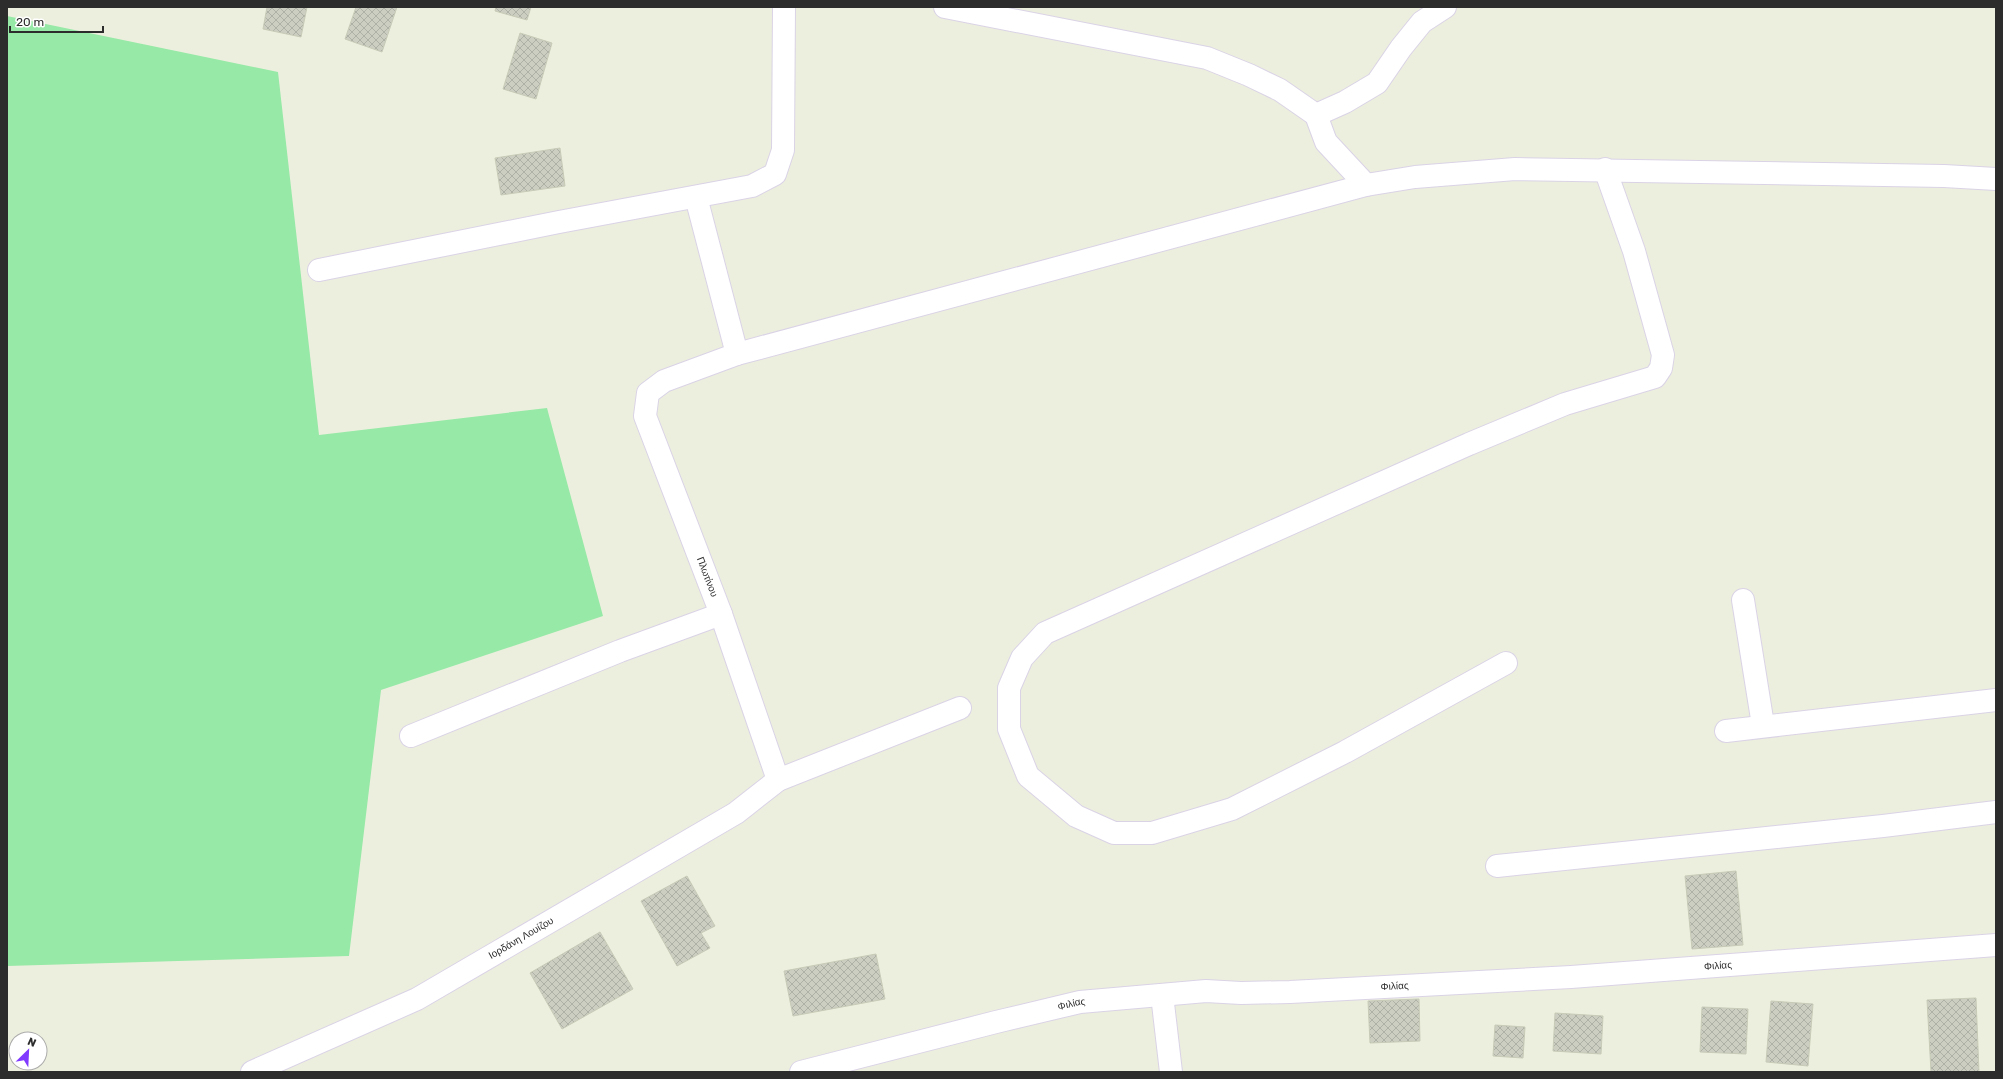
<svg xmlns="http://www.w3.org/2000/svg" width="2003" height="1079" viewBox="0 0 2003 1079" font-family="Rubik,sans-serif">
  <defs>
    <pattern id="building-cross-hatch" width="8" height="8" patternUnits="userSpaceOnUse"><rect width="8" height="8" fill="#cbcec0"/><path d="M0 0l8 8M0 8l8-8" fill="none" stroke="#aeb1a5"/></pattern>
  </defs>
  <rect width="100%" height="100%" fill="#edefde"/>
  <path fill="#97e9a7" d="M7,16L278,72L319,435L547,408L603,616L381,690L349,956L7,966Z"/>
  <path fill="url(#building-cross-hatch)" stroke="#c7cbb7" d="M267,7H307L301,37L263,29Z
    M356,7H397L382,52L345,39Z
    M496,7H531L527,20L495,11Z
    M520,33L552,43L536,99L503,89Z
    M560,148L565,186L501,195L495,158Z
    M1736,871L1743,945L1692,949L1685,876Z
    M687,876L715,926L701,933L710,948L677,966L641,901Z
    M600,932L633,989L562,1029L530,973Z
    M876,954L885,999L793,1016L784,971Z
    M1976,998L1979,1072H1931L1927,1000Z
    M1419,999L1420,1041L1370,1043L1368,1001Z
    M1771,1001L1813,1004L1808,1066L1766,1062Z
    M1702,1007L1748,1009L1746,1054L1700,1052Z
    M1555,1013L1603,1016L1601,1054L1553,1051Z
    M1495,1025L1525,1027L1523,1058L1493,1056Z"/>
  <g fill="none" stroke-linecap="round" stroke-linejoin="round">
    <defs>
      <g id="minor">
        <path d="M945,7L1207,58L1249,75L1280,90L1316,115L1326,142L1366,185"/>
        <path d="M1316,115L1345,102L1377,83L1401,48L1422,22L1445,7"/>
        <path d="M696,197L737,354"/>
        <path d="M319,270L559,222L752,186L775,174L783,150L784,7"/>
        <path d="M1743,600L1763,725"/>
        <path d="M1506,663L1345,752L1232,809L1152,833H1114L1076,816L1028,776L1009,729V688L1022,658L1045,633L1469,444L1565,404L1655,377L1661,368L1663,355L1634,251L1605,169"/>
        <path d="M1726,731L1996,700"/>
        <path d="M411,736L620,651L721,614"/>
        <path d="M778,780L721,614L645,416L648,393L664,381L737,354L1366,185L1415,177L1515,169L1944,176L1996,179"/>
        <path d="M1497,866L1883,826L1996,812"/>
        <path d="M1162,995L1171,1072"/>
        <path id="s1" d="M252,1072L417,999L736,813L778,780L960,708"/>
        <path id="s2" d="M801,1072L996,1022L1080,1002L1206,991L1241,993L1290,992L1571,977L1996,945"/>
      </g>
    </defs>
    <use href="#minor" stroke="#dad3e6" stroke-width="24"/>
    <use href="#minor" stroke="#fff" stroke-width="22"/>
  </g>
  <g text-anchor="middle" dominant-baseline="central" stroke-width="3" stroke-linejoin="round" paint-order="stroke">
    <g font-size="10" fill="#2c2c2c" stroke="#fff">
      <text transform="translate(707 577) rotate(69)">Πλωτίνου</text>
      <text stroke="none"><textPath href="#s1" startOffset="301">Ιορδάνη Λουίζου</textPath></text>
      <text stroke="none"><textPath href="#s2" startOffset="927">Φιλίας</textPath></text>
      <text stroke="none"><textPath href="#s2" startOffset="603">Φιλίας</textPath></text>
      <text stroke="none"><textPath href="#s2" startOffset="279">Φιλίας</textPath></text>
    </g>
  </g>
  <rect width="2003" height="1079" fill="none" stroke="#2c2c2c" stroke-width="16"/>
  <g transform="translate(28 1051) rotate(24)"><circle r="19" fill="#ffffff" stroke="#ababab"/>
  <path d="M0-3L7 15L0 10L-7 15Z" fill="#813bff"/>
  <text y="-6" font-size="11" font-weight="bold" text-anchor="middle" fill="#2c2c2c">N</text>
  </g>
  <path d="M10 26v6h93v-6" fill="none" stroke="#2c2c2c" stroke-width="2"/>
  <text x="16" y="26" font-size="12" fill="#2c2c2c" stroke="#ffffff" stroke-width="3" paint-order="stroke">20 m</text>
</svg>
